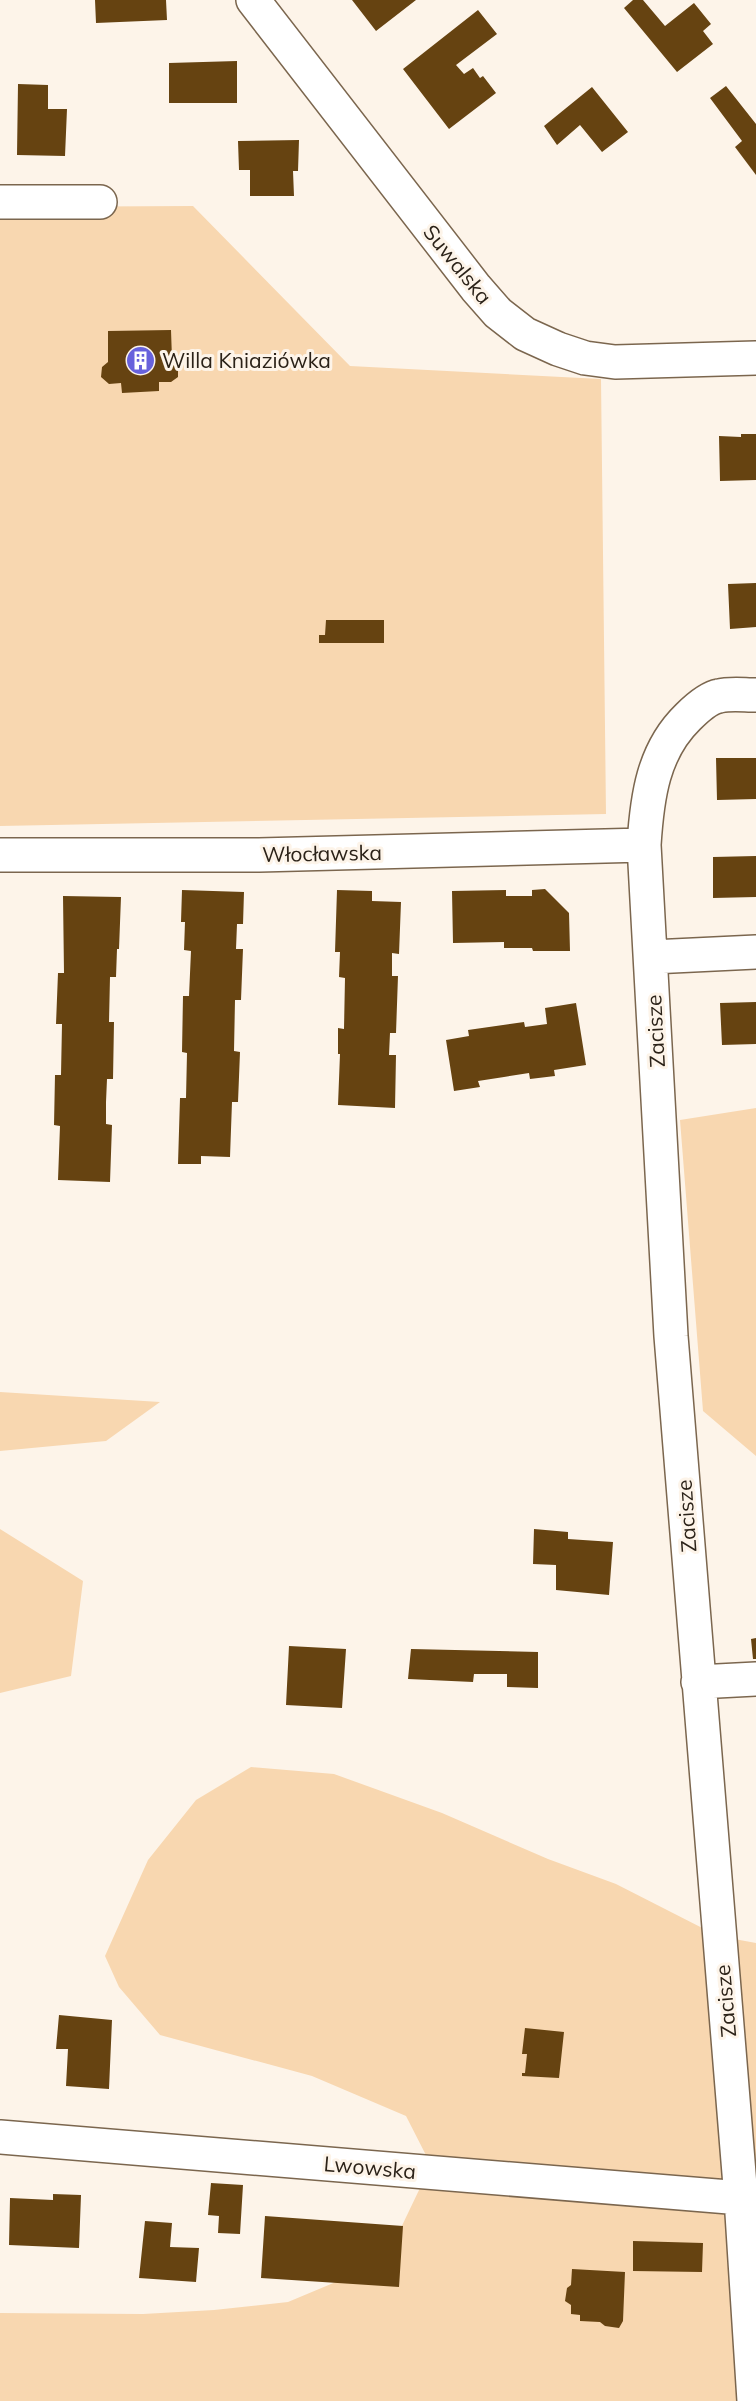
<svg xmlns="http://www.w3.org/2000/svg" width="756" height="2401" viewBox="0 0 756 2401" font-family="Mulish,sans-serif">
  <rect width="100%" height="100%" fill="#fdf4e9"/>
  <path fill="#f8d7b0" d="M193,206L350,366L601,379L606,814L0,826V207Z
    M756,1108V1456L703,1411L680,1120Z
    M0,1392L160,1402L106,1441L0,1451Z
    M0,1529L83,1581L71,1676L0,1693Z
    M251,1767L334,1774L442,1813L548,1859L616,1884L718,1936L756,1943V2401H0V2313L143,2314L214,2310L288,2302L374,2266L398,2234L431,2165L406,2116L312,2076L160,2035L119,1987L105,1956L148,1860L196,1800Z"/>
  <path fill="#664311" d="M95,0H166L167,20L96,23Z
    M352,0H416L376,31Z
    M633,0H643L665,26L694,3L711,24L703,31L713,44L677,72L624,8Z
    M478,10L497,34L456,65L464,74L473,68L480,78L483,76L496,93L449,129L403,69Z
    M237,61V103H169V63Z
    M18,84L48,85V109H67L65,156L17,155Z
    M726,86L756,124V175L735,147L742,141L710,98Z
    M592,87L628,132L602,152L580,125L557,145L544,126Z
    M299,140L298,171H293L294,196H250V170H239L238,141Z
    M171,330L172,359L178,365V377L171,382H159V391L122,393L121,383L109,384L101,377L102,367L108,362V331Z
    M741,434H756V480L720,481L719,436L741,437Z
    M756,583V627L730,629L728,584Z
    M326,620H384V643H319V635H325Z
    M716,758H756V799L717,800Z
    M756,856V897L713,898V857Z
    M545,889L569,913L570,951H533L532,948H504V942L453,943L452,891L506,890V896H532V890Z
    M182,890L244,892L243,924H237L236,949H243L241,1000H235L234,1051L240,1052L238,1102H232L230,1157L201,1156V1164H178L180,1098H186L187,1053L182,1052L183,996H189L191,951L184,950L185,922H181Z
    M337,890L372,891V901L401,902L399,954L392,953V976H398L396,1033H390L389,1055H396L395,1108L338,1105L340,1054H338V1028L344,1029L345,978L339,977L340,952H335Z
    M63,896L121,897L119,949H117L116,977H110L109,1022H114L113,1079H107L106,1102V1124L112,1125L110,1182L58,1180L60,1126L54,1125L55,1075H61L62,1024H56L58,973H64Z
    M756,1002V1044L722,1045L720,1003Z
    M576,1003L586,1065L554,1070L555,1076L530,1079L529,1073L504,1077L478,1081L480,1087L454,1091L446,1040L469,1036L468,1030L524,1022L525,1027L547,1024L545,1008Z
    M534,1529L568,1532V1539L613,1542L609,1595L556,1590V1565L533,1564Z
    M756,1638V1659H753L751,1639Z
    M289,1646L346,1649L342,1708L286,1705Z
    M411,1649L538,1652V1688L507,1687V1674H474L473,1682L408,1679Z
    M59,2015L112,2020L109,2089L66,2086L68,2049H56Z
    M525,2028L564,2032L559,2078L522,2076V2073H525L527,2054H522Z
    M211,2183L243,2185L240,2234L218,2233L219,2216L208,2215Z
    M53,2194L81,2195L79,2248L9,2245L10,2198L53,2200Z
    M265,2216L403,2226L399,2287L261,2278Z
    M145,2221L172,2223L170,2247L199,2248L196,2282L139,2278Z
    M633,2241L703,2243L702,2272L633,2271Z
    M572,2269L625,2272L623,2321L619,2328L605,2326L600,2322L580,2321V2315L571,2314V2305L565,2301L567,2288L571,2285Z"/>
  <g fill="none" stroke-linecap="round" stroke-linejoin="round">
    <defs>
      <path id="minor" d="M253,0L476,288L498,313L525,334L558,349L585,358L615,362L756,358
        M0,202H100
        M0,855H259L644,845
        M652,957L756,952
        M698,1682L756,1679
        M0,2137L741,2198
        M754,2401L741,2198L671,1336L644,845C647,797 653,751 688,717C696,709 708,698 719,696C730,693 744,695 756,695"/>
    </defs>
    <use href="#minor" stroke="#7b664e" stroke-width="36"/>
    <use href="#minor" stroke="#fff" stroke-width="33"/>
  </g>
  <defs>
    <symbol id="building-disc" viewBox="-11 -11 22 22"><circle r="9.5" fill="#6862dc" stroke="#fdf4e9"/><path d="M-4-6H4V6H1V3H-1V6H-4ZM-2.5-4.3h1.7v1.8h-1.7ZM.8-4.3h1.7v1.8H.8ZM-2.5-1h1.7V.8h-1.7ZM.8-1h1.7V.8H.8Z" fill="#fff"/></symbol>
  </defs>
  <g fill-rule="evenodd">
    <use href="#building-disc" x="124" y="344" width="33" height="33"/>
  </g>
  <g text-anchor="middle" dominant-baseline="central" stroke-width="6" stroke-linejoin="round" paint-order="stroke">
    <g font-size="21" fill="#2b2218" stroke="#fdf4e9">
      <text transform="translate(458 264) rotate(51)">Suwalska</text>
      <text transform="translate(322 853) rotate(-1)">Włocławska</text>
      <text transform="translate(655 1031) rotate(-93)">Zacisze</text>
      <text transform="translate(686 1516) rotate(-94)">Zacisze</text>
      <text transform="translate(725 2001) rotate(-95)">Zacisze</text>
      <text transform="translate(370 2167) rotate(5)">Lwowska</text>
    </g>
    <g font-size="21" fill="#2b2218" stroke="#fdf4e9" text-anchor="start">
      <text x="162" y="360">Willa Kniaziówka</text>
    </g>
  </g>
</svg>
